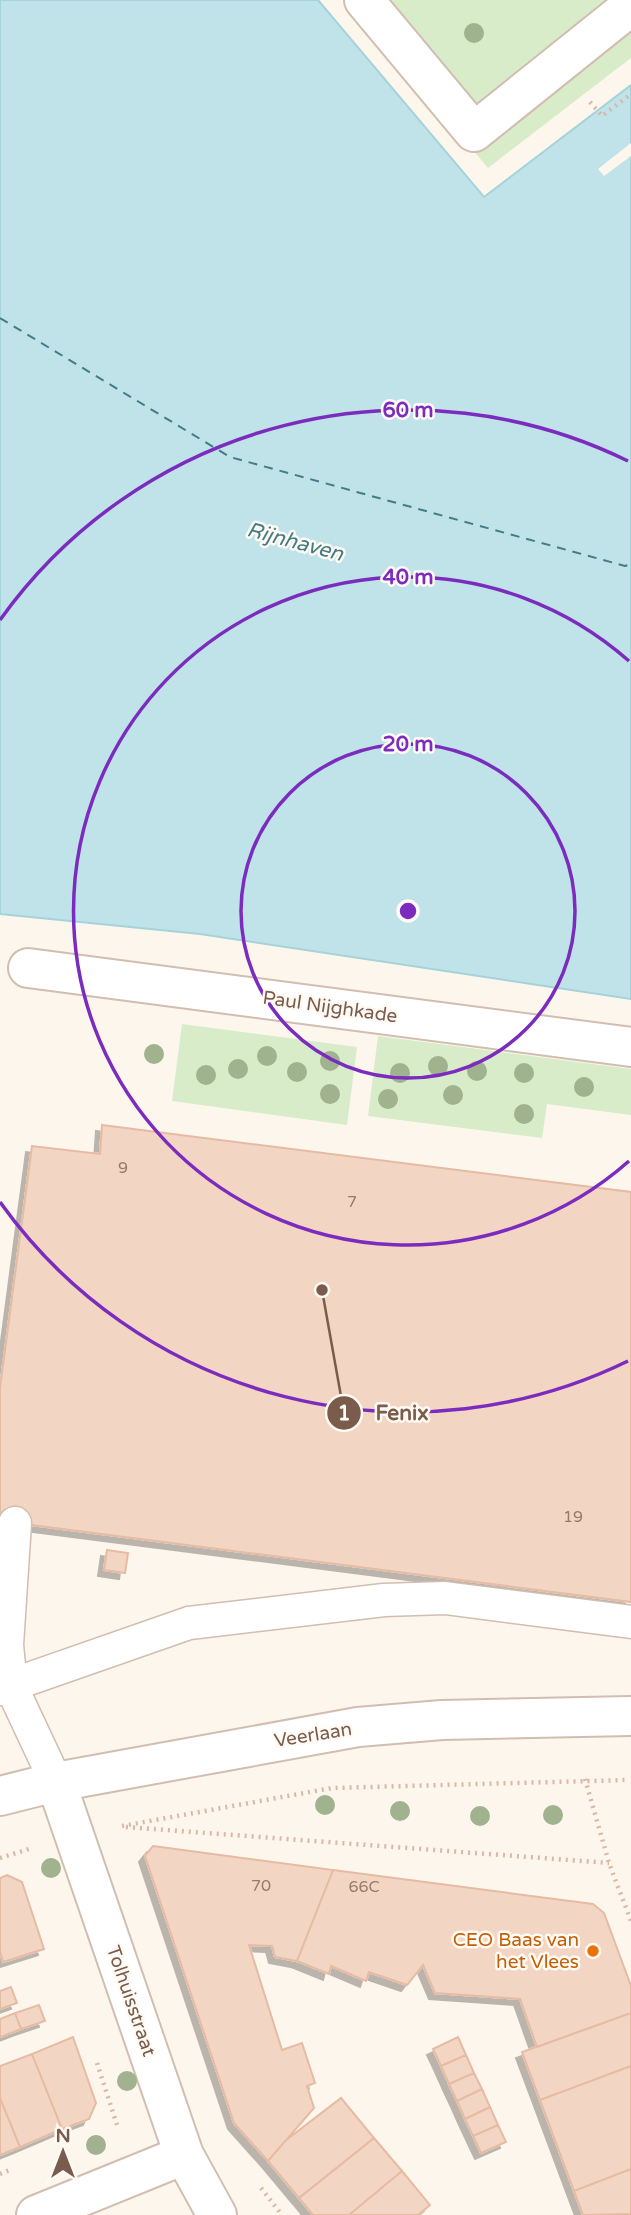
<svg xmlns="http://www.w3.org/2000/svg" width="631" height="2215" viewBox="0 0 631 2215" font-family="'Varela Round',sans-serif">
  <defs>
    <filter id="shadow"><feDropShadow dx="-6" dy="6" stdDeviation="0" flood-color="#0004"/></filter>
  </defs>
  <rect width="100%" height="100%" fill="#fdf6ec"/>
  <path fill="#d8ecc9" d="M346,0H631V58L488,168Z
    M182,1024L357,1047L347,1125L172,1101Z
    M378,1036L631,1069V1115L547,1104L542,1138L368,1116Z"/>
  <path fill="#bfe3e8" stroke="#a5d3da" stroke-width="2" d="M0,0H318L484,197L631,85V999L200,934L0,914Z"/>
  <path fill="#fdf6ec" d="M631,143V156L604,176L598,169Z"/>
  <g fill="none" stroke-linecap="round" stroke-linejoin="round">
    <path stroke="#437c86" stroke-width="2" stroke-dasharray="9 7" stroke-linecap="butt" d="M0,318L230,457L625,566L631,564"/>
  </g>
  <path fill="#f3d5c3" stroke="#e6bba3" stroke-width="2" filter="url(#shadow)" d="M102,1125L631,1192V1602L0,1521V1388L32,1146L100,1154Z
    M107,1550L128,1553L125,1573L104,1570Z
    M153,1846L333,1870L297,1961L275,1957L272,1946L249,1945L282,2050L302,2043L315,2083L307,2086L314,2108L268,2161L234,2123L145,1856Z
    M333,1870L593,1904L604,1913L631,1986V2013L537,2047L520,1999L435,1993L423,1965L407,1985L369,1972L366,1981L331,1966L329,1974L297,1961Z
    M7,1875L22,1882L44,1949L3,1962L0,1951V1878Z
    M11,1987L17,2003L0,2009V1991Z
    M39,2005L45,2021L21,2029L15,2013Z
    M15,2013L21,2029L0,2037V2019Z
    M631,2013V2066L540,2100L522,2052Z
    M73,2037L96,2103L89,2119L62,2129L32,2054Z
    M458,2037L466,2055L441,2066L433,2049Z
    M32,2054L62,2129L20,2147L0,2098V2066Z
    M466,2055L474,2073L449,2084L441,2066Z
    M631,2066V2169L574,2191L540,2100Z
    M474,2073L482,2089L457,2101L449,2084Z
    M482,2089L490,2107L465,2119L457,2101Z
    M0,2098L20,2147L0,2155Z
    M341,2098L374,2138L299,2198L268,2161L285,2141Z
    M490,2107L498,2125L473,2136L465,2119Z
    M498,2125L506,2142L481,2153L473,2136Z
    M374,2138L402,2171L349,2215H313L299,2198Z
    M631,2169V2214L583,2215L574,2191Z
    M402,2171L430,2205L418,2215H349Z"/>
  <g fill="none" stroke-linecap="round" stroke-linejoin="round">
    <defs>
      <path id="service" d="M15,1523L7,1645L11,1686L56,1782
        M0,1689L189,1623L384,1600L445,1598L631,1622"/>
      <path id="pedestrian" d="M364,0L474,132L631,6
        M28,968L631,1047"/>
      <path id="minor" d="M56,1782L184,2155L217,2215
        M0,1796L56,1782L358,1727L442,1720L631,1716
        M36,2215L184,2155"/>
    </defs>
    <use href="#service" stroke="#d1beb0" stroke-width="35"/>
    <use href="#pedestrian" stroke="#d1beb0" stroke-width="42"/>
    <use href="#minor" stroke="#d1beb0" stroke-width="42"/>
    <path stroke="#d9b8a5" stroke-width="4.5" stroke-dasharray="2 5" stroke-linecap="butt" d="M590,102L602,116L631,94
      M585,1779L609,1863L631,1921
      M122,1826L332,1788L627,1780
      M126,1827L609,1863
      M0,1858L29,1849
      M97,2063L118,2128
      M0,2174L12,2169
      M261,2188L282,2215"/>
    <use href="#service" stroke="#fff" stroke-width="32"/>
    <use href="#pedestrian" stroke="#fff" stroke-width="38"/>
    <use href="#minor" stroke="#fff" stroke-width="38"/>
  </g>
  <g fill="#a0b28e">
    <circle cx="474" cy="33" r="10"/>
    <circle cx="154" cy="1054" r="10"/>
    <circle cx="267" cy="1056" r="10"/>
    <circle cx="330" cy="1061" r="10"/>
    <circle cx="438" cy="1066" r="10"/>
    <circle cx="238" cy="1069" r="10"/>
    <circle cx="477" cy="1071" r="10"/>
    <circle cx="297" cy="1072" r="10"/>
    <circle cx="400" cy="1073" r="10"/>
    <circle cx="524" cy="1073" r="10"/>
    <circle cx="206" cy="1075" r="10"/>
    <circle cx="584" cy="1087" r="10"/>
    <circle cx="330" cy="1094" r="10"/>
    <circle cx="453" cy="1095" r="10"/>
    <circle cx="388" cy="1099" r="10"/>
    <circle cx="524" cy="1114" r="10"/>
    <circle cx="325" cy="1805" r="10"/>
    <circle cx="400" cy="1811" r="10"/>
    <circle cx="553" cy="1815" r="10"/>
    <circle cx="480" cy="1816" r="10"/>
    <circle cx="51" cy="1868" r="10"/>
    <circle cx="127" cy="2081" r="10"/>
    <circle cx="96" cy="2145" r="10"/>
  </g>
  <g fill="none" stroke="#7b2cbf" stroke-width="3.5">
    <circle cx="408" cy="911" r="167"/>
    <path d="M629 1161A334 334 0 1 1 629 661"/>
    <path d="M628 1361A501 501 0 0 1 0 1202M0 620A501 501 0 0 1 628 461"/>
  </g>
  <circle fill="#e8710a" stroke="#fffaf3" stroke-width="2.5" cx="593" cy="1951" r="7"/>
  <g text-anchor="middle" dominant-baseline="central" stroke-width="5" stroke-linejoin="round" paint-order="stroke">
    <g font-size="16" fill="#987a6a">
      <text x="123" y="1168">9</text>
      <text x="352" y="1202">7</text>
      <text x="573" y="1517">19</text>
      <text x="261" y="1886">70</text>
      <text x="364" y="1887">66C</text>
    </g>
    <g font-size="19" fill="#7a5c4d" stroke="#fffaf3">
      <text transform="translate(330 1007) rotate(8)">Paul Nijghkade</text>
      <text transform="translate(313 1735) rotate(-9)">Veerlaan</text>
      <text transform="translate(131 2001) rotate(71)">Tolhuisstraat</text>
    </g>
    <g font-size="19" fill="#c56008" stroke="#fffaf3" text-anchor="end">
      <text x="579" y="1940">CEO Baas van<tspan x="579" dy="22">het Vlees</tspan></text>
    </g>
    <g font-size="21" font-style="italic" fill="#437c86" stroke="#fffaf3">
      <text transform="translate(295 542) rotate(15)">Rijnhaven</text>
    </g>
  </g>
  <circle cx="408" cy="911" r="10" fill="#7b2cbf" stroke="#fffaf3" stroke-width="3.5"/>
  <g font-size="21" text-anchor="middle" font-weight="bold" fill="#7b2cbf" stroke="#fffaf3" stroke-width="5" stroke-linejoin="round" paint-order="stroke">
    <text x="408" y="417">60 m</text>
    <text x="408" y="584">40 m</text>
    <text x="408" y="751">20 m</text>
  </g>
  <path fill="none" stroke="#7a5c4d" stroke-width="2.5" d="M322 1290L344 1413"/>
  <g fill="#7a5c4d" stroke="#fffaf3" stroke-width="2.5">
    <circle cx="322" cy="1290" r="7"/>
    <circle cx="344" cy="1413" r="18"/>
  </g>
  <g font-size="21" text-anchor="middle" font-weight="bold" fill="#fff">
    <text x="344" y="1420">1</text>
  </g>
  <g font-size="21" text-anchor="middle" font-weight="bold" fill="#7a5c4d" stroke="#fffaf3" stroke-width="5" stroke-linejoin="round" paint-order="stroke">
    <text x="402" y="1420">Fenix</text>
  </g>
  <g transform="translate(63 2152)" stroke="#fffaf3" stroke-width="5" paint-order="stroke">
  <path d="M0-5L12 26L0 18L-12 26Z" fill="#7a5c4d"/>
  <text y="-10" font-size="19" font-weight="bold" text-anchor="middle" fill="#7a5c4d">N</text>
  </g>
</svg>
